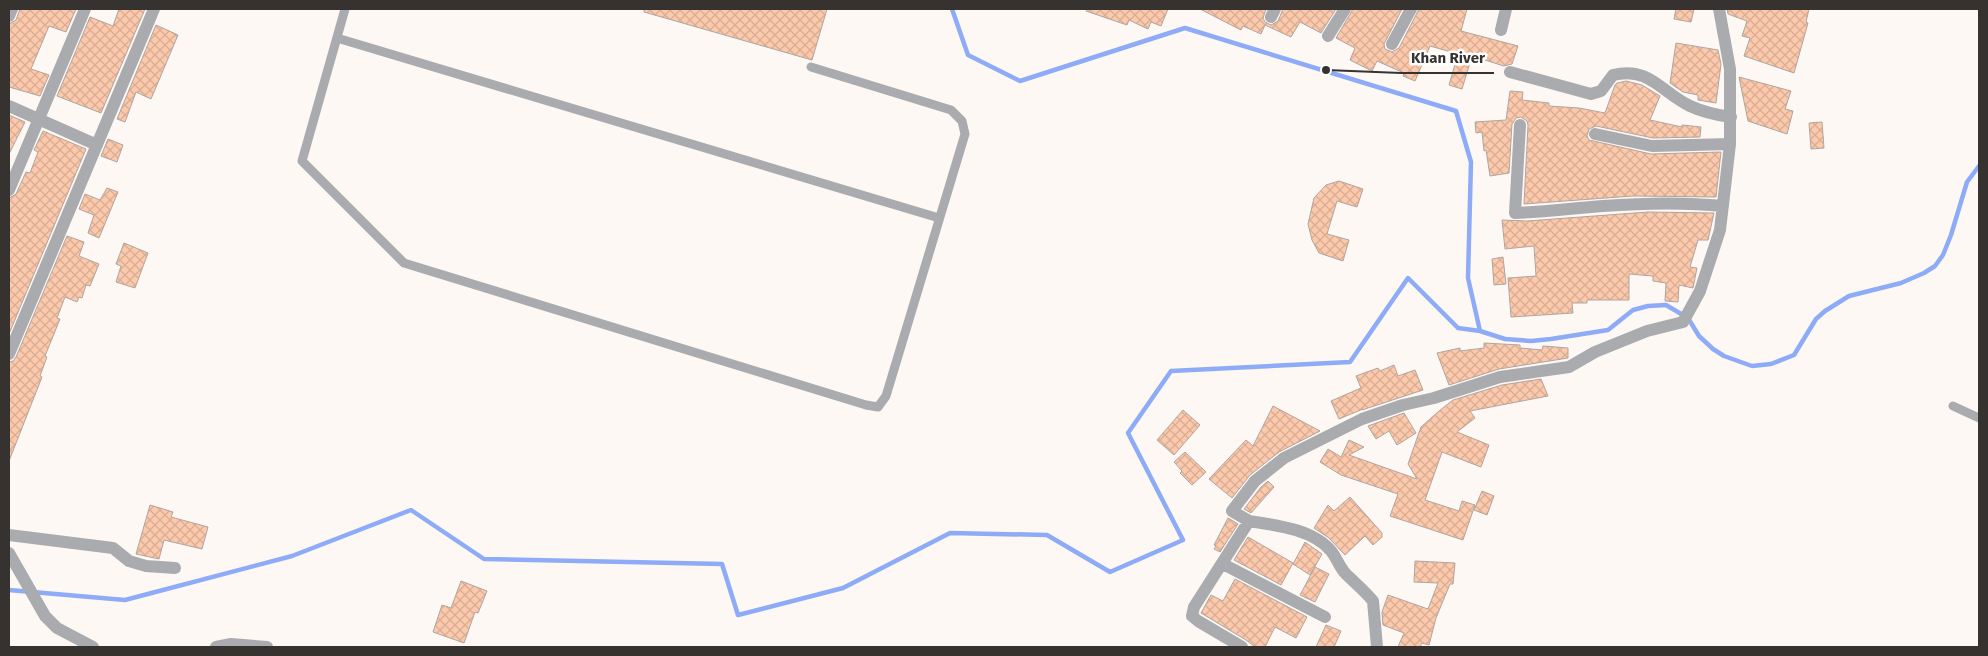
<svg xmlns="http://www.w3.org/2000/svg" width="1988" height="656" viewBox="0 0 1988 656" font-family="'Fira Sans',sans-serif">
  <defs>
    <pattern id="building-cross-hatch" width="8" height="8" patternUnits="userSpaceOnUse" patternTransform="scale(1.25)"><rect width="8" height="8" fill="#fcc9ac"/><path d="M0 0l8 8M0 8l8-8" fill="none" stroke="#d9ad94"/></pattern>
  </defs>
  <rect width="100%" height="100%" fill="#fef8f4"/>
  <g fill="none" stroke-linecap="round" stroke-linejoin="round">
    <path stroke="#8dabf7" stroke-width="4.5" d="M952,9L968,55L1020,81L1185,28L1456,111L1471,162L1468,278L1480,331
      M9,590L125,600L292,556L411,510L484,559L722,564L738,615L843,588L950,533L1047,535L1110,572L1183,540L1128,433L1171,371L1350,362L1408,278L1458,328L1480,331L1505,339L1531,341L1551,339L1608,330L1633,310L1648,306L1666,305L1688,318L1699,336L1713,349L1724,356L1752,366L1771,364L1794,355L1816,319L1825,311L1849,296L1901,283L1924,273L1935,266L1943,255L1951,235L1967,182L1979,166"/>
  </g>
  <path fill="url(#building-cross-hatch)" stroke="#afa5a0" d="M20,9H76L66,32L49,26L31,69L49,75L40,96L9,87V24L16,20Z
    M119,9H145L101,113L57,96L90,17L113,26Z
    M644,9H827L812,60L644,12Z
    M1087,9H1168L1161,26L1151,22L1148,29L1129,20L1127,25L1086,11Z
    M1200,9H1266L1263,18L1265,22L1271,25L1278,21L1283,9H1336L1321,33L1300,22L1291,37L1265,25L1261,34L1243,26L1241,30Z
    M1353,9H1402L1384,44L1385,49L1392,52L1399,48L1419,9H1467L1461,31L1518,46L1512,64L1504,66L1472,56L1462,89L1449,85L1458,54L1430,46L1415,81L1403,76L1404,73L1377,61L1372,71L1350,60L1355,48L1336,38Z
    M1676,9H1694L1691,22L1674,19Z
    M1727,9H1809L1806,22L1808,23L1794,73L1744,56L1750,38L1742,36L1747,21L1728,14Z
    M156,25L178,35L151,99L136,92L125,122L117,119Z
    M1676,43L1718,50L1721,64L1716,103L1698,100V95L1683,92L1670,83Z
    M1739,77L1791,91L1785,109L1793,111L1787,134L1748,121Z
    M1626,81L1642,85L1660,96L1650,120L1682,127V125L1701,127L1700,137L1653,138L1596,126L1589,129L1587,136L1589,140L1651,154L1721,152L1716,197L1633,196L1524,204L1528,125L1527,121L1521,117L1516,118L1512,124L1509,173L1490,176L1486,150L1484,151L1482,132L1476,133L1475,122L1506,120L1510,91L1523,92L1522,100L1549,103V106L1579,108L1605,113L1615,85L1617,83Z
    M9,115L25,122L9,154Z
    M1822,122L1824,148L1811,149L1809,123Z
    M43,131L86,149L9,334V198L16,194L26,172L30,173L38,152L34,150Z
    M108,139L123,145L117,162L101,156Z
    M1339,181L1363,189L1357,207L1337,201L1327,234L1349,240L1343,261L1319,253L1312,240L1308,224L1314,198L1326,185Z
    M107,188L118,192L99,238L88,233L94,215L79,209L85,194L100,200Z
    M1648,212L1714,213L1708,240H1698L1690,267L1697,268L1693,288L1679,285L1678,302L1665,301L1666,283L1653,281V276L1629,274V300H1587V303H1572L1573,313L1511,317L1508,278L1536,276L1534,246L1505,249L1502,220L1527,221Z
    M67,236L84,242L79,256L99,264L90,286L86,285L82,298L79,297L77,302L65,297L57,318L60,319L45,356L47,357L40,376L42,377L9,461V362L13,361L16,357Z
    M124,243L148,253L135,288L116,282L121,266L116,264Z
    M1503,257L1506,284L1494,285L1492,259Z
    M1484,343L1520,345V348L1542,350L1543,346L1568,348V358L1499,369L1449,385L1437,353L1460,348V351L1484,348Z
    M1394,365L1398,376L1415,370L1423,390L1362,410L1363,409L1339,419L1331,401L1361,388L1356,376L1378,368L1380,371Z
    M1541,379L1548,396L1470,411L1475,418L1457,432L1489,445L1481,467L1442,452L1425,500L1459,511L1462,501L1475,505L1463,540L1390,516L1398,494L1341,475L1320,462L1328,449L1341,457L1349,440L1364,447L1349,455L1417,479L1408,464L1421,427L1439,411L1453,400L1502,385Z
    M1273,406L1320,431L1279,452L1250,475L1232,498L1209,479L1246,440L1253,446Z
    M1183,410L1200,425L1174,455L1157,440Z
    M1404,413L1416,433L1397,445L1389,431L1376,439L1368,426Z
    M1185,452L1206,472L1192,485L1180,473L1182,471L1174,462Z
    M1268,481L1274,487L1251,513L1244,509L1261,487Z
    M1482,491L1494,496L1487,515L1474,510Z
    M1350,497L1382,533V537L1373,545L1365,536L1345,555L1329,538L1314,528L1328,505L1334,511Z
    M150,505L173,512L171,517L208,527L202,549L164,540L159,559L136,554Z
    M1228,518L1238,524L1220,552L1214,549L1216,546L1214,545Z
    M1248,537L1293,563L1281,585L1234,560Z
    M1305,542L1322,554L1310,575L1293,564Z
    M1415,561L1455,563L1453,584H1450L1436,618L1429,645L1422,643L1420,647H1398L1404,633L1383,625L1382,612L1388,595L1428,609L1438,583L1414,582Z
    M1315,567L1329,574L1315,602L1300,595Z
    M1235,579L1307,617L1296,638L1275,627L1265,647H1255L1246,640L1201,613L1211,595L1223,601Z
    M461,581L487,591L478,613L475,612L464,643L433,632L442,605L451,608Z
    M1326,625L1341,631L1334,647H1316Z"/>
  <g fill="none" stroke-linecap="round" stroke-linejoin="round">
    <path stroke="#a9abaf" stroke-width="9" d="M345,9L302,161L404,263L866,405L878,407L886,396L965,134L962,121L951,110L811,67
      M337,38L939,218
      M1953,406L1979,418"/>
    <path stroke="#a9abaf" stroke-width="12" d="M9,16L12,9
      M1271,17L1275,9
      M1501,30L1506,9
      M1328,36L1345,9
      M1392,44L1411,9
      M1510,72L1591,94L1601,91L1613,75C1649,66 1661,92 1690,106C1703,112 1716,115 1731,117
      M9,106L97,145
      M1520,125L1515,213C1545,212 1574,208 1603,206C1643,203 1683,202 1723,206
      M1595,134L1652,146L1730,144
      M9,190L85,9
      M9,354L154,9
      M1249,521C1275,525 1313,529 1331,551C1337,558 1339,567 1346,574C1355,583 1365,591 1373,601L1377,647
      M9,535L113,548L129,561L146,566L175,568
      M9,553L45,616L57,628L93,647
      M1223,564L1325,617
      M216,647L231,644L267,647
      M1242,647L1198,621L1192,616L1194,607L1249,521L1232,511L1255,481L1284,458L1362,419L1403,405L1434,398L1500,377L1569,367L1595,352L1647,331L1683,322L1700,291L1720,230L1730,144V69L1719,9"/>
  </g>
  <path fill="none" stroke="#363230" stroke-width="2" d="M1326 70L1401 73H1494"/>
  <circle fill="#363230" stroke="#fff" stroke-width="2" cx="1326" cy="70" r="5"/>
  <g font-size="15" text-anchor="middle" font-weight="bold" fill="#363230" stroke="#fff" stroke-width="5" stroke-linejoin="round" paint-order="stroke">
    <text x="1448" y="63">Khan River</text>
  </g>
  <rect width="1988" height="656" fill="none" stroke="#363230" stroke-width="20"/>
</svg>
